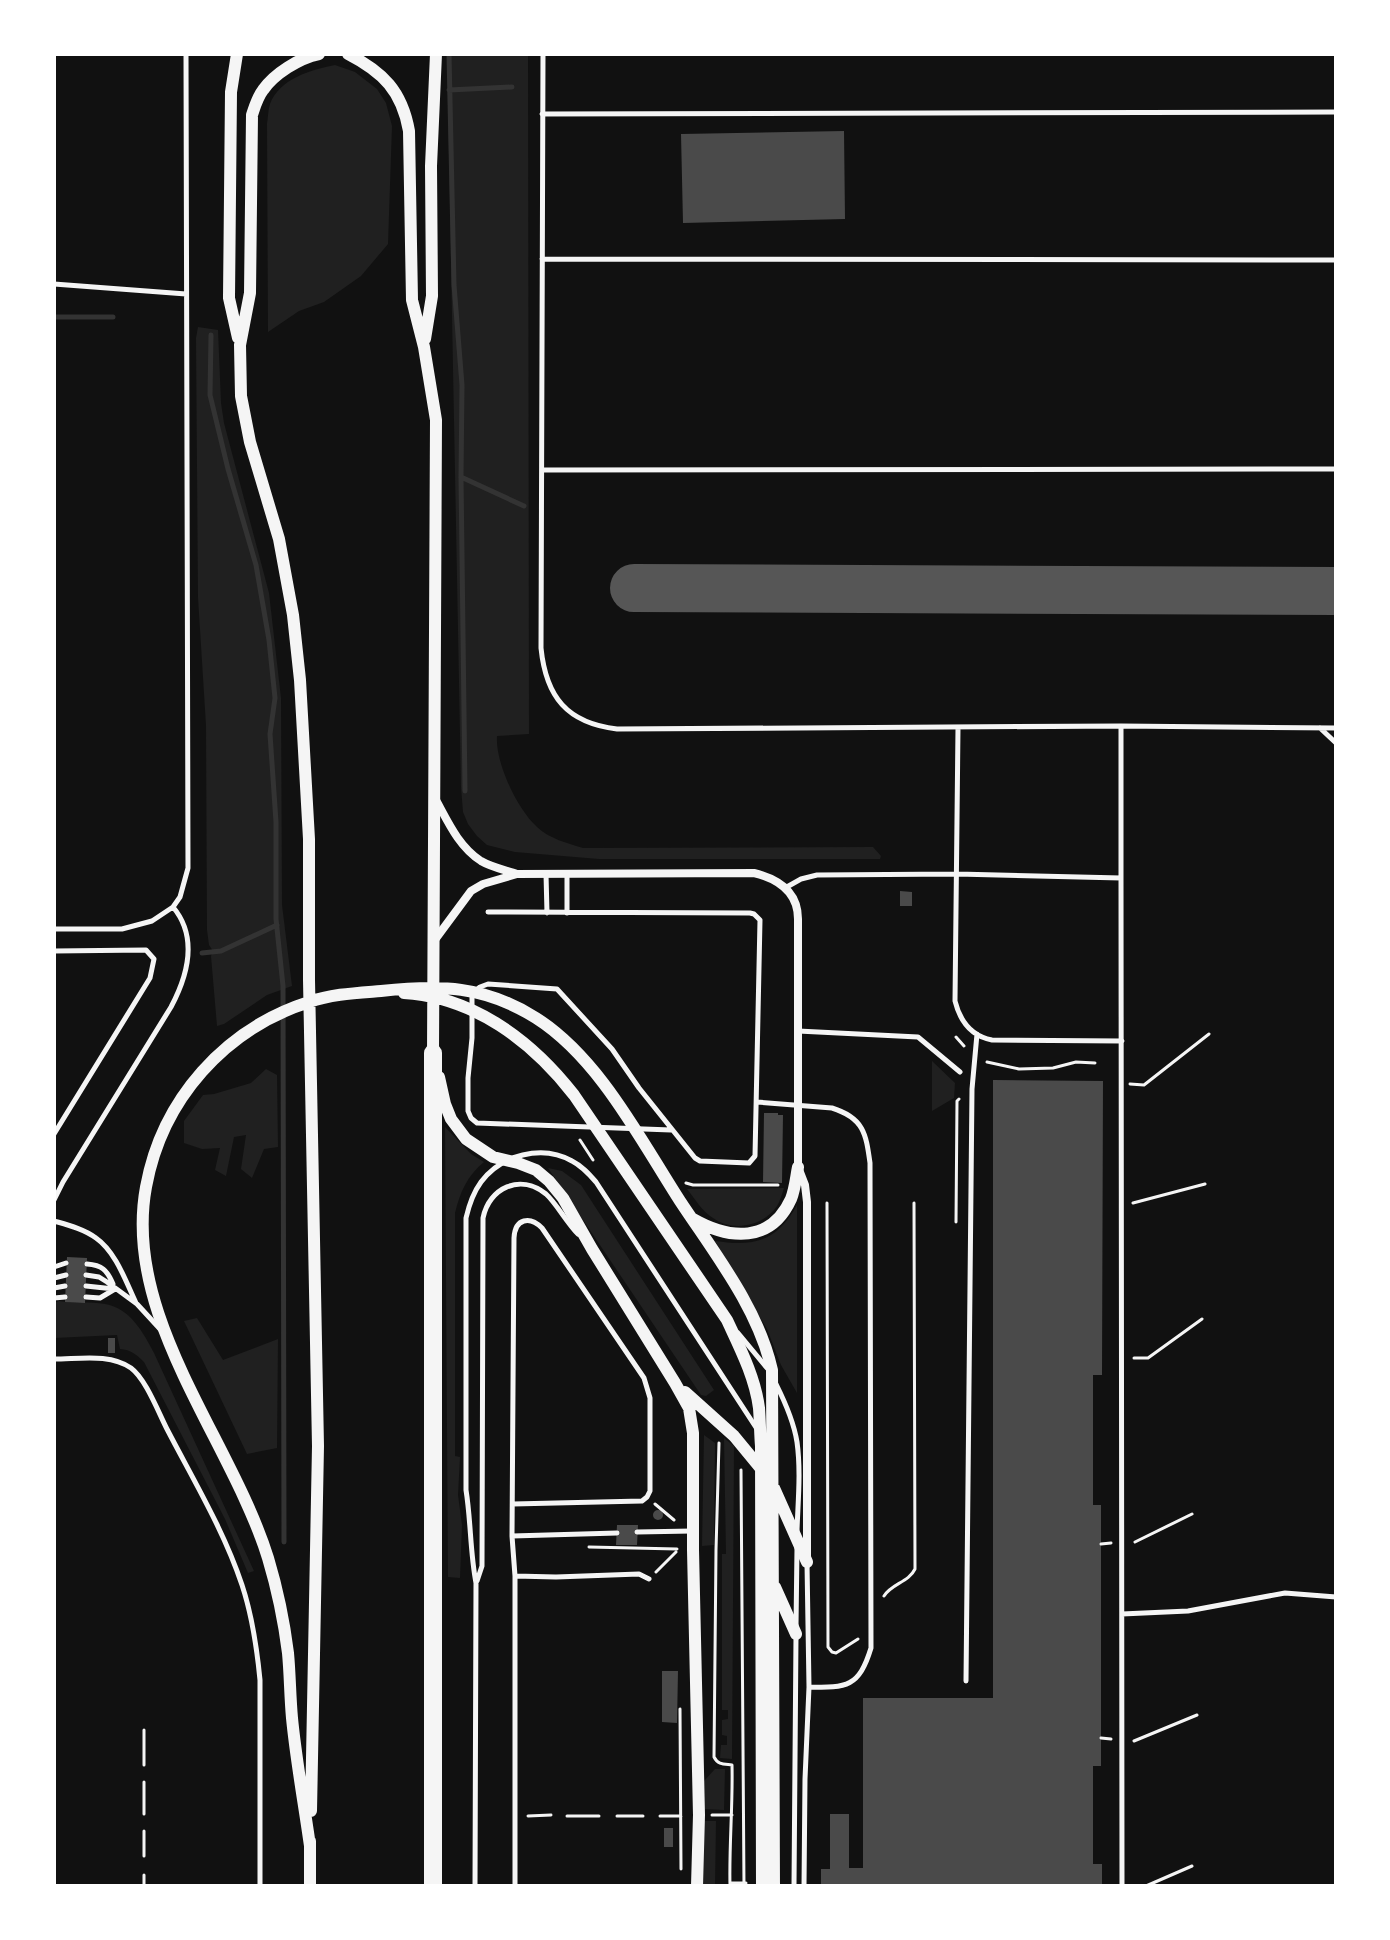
<svg xmlns="http://www.w3.org/2000/svg" width="1390" height="1940" viewBox="0 0 1390 1940" font-family="'DM Sans',sans-serif">
  <rect width="100%" height="100%" fill="#111"/>
  <path fill="#202020" d="M447,54H528L529,734L497,736C495,762 517,809 537,827C550,839 567,843 583,848L873,847L881,856L880,859H599L515,852L487,845L477,836L468,824L463,812L461,787Z
    M335,65L355,72L377,89L386,103L392,126L388,244L361,276L324,302L299,311L268,332L267,124C268,118 268,110 270,104C280,78 311,70 335,65Z
    M198,327L218,330L221,403L224,423L269,593L281,698L282,905L292,986L267,995L224,1024L217,1026L211,956L213,951L209,945L207,930L206,725L198,597L196,338Z
    M932,1061L955,1083L954,1098L932,1111Z
    M266,1069L277,1075L278,1147L264,1149L252,1178L241,1169L246,1135L234,1137L226,1176L215,1170L220,1148L202,1149L184,1143V1121L203,1095L214,1094L251,1083Z
    M445,1127L471,1154L484,1162C467,1176 460,1192 455,1213V1456L460,1457L458,1495L462,1525L460,1578L448,1577Z
    M548,1168L562,1171L581,1185L714,1390L706,1396L701,1395Z
    M784,1188C782,1194 780,1201 777,1206C763,1227 732,1232 713,1218C702,1211 695,1199 687,1189Z
    M797,1205V1393L781,1365L767,1329L715,1241C755,1247 777,1241 797,1205Z
    M59,1301C74,1304 90,1301 105,1304C130,1308 143,1332 154,1353L254,1571L248,1573L225,1519L144,1362C136,1354 131,1350 120,1349L117,1335L54,1338V1303Z
    M197,1318L223,1360L278,1339L277,1448L247,1454L184,1321Z
    M704,1435L715,1443L714,1545L702,1546Z
    M724,1438L734,1446L732,1759L720,1758L721,1745H727V1736L722,1735V1720L728,1719V1710H722V1554H726Z
    M715,1769H725L724,1810L705,1809L704,1781Z
    M704,1821H716L715,1886H703Z"/>
  <g fill="none" stroke-linecap="round" stroke-linejoin="round">
    <path stroke="#333" stroke-width="5" d="M449,54L454,285L462,385L461,477L465,791
      M449,90L512,87
      M54,317H113
      M211,335L210,395L228,469L256,565L269,640L275,698L270,734L276,822V919L283,986L284,1542
      M461,477L524,506
      M202,953L221,951L277,925"/>
    <path stroke="#565656" stroke-width="48" d="M634,588L1336,591"/>
  </g>
  <path fill="#4a4a4a" d="M844,131L845,219L683,223L681,134Z
    M900,891L912,892V906H900Z
    M993,1080L1103,1081L1102,1375H1093V1505H1101V1766H1093V1864H1102V1886H821V1869H830V1814H849V1868H863V1698H993Z
    M764,1113H778V1115H783L782,1183L763,1182Z
    M67,1257L87,1258L85,1303L65,1302Z
    M108,1338H115V1353H108Z
    M653 1515a5 5 0 1 1 10 0a5 5 0 1 1-10 0Z
    M617,1525H638L637,1545H616Z
    M662,1671H678L677,1723L662,1722Z
    M664,1828H673V1847H664Z"/>
  <g fill="none" stroke-linecap="round" stroke-linejoin="round">
    <path stroke="#f5f5f5" stroke-width="3" d="M956,1037L964,1046
      M987,1062L1019,1069L1053,1068L1076,1062L1095,1063
      M1130,1084L1144,1085L1209,1034
      M580,1140L593,1160
      M686,1183L693,1185H778
      M827,1203L828,1647L832,1652L836,1653L858,1639
      M1133,1203L1205,1184
      M956,1222L957,1101L959,1099
      M1134,1358H1148L1202,1319
      M719,1443L716,1550L714,1757C718,1765 724,1764 732,1765C733,1805 729,1845 730,1886
      M741,1470L744,1886
      M655,1504L674,1520
      M1135,1542L1192,1514
      M1101,1544L1111,1543
      M589,1547L677,1549
      M656,1572L676,1552
      M884,1596C891,1584 909,1582 915,1569L914,1203
      M680,1709L681,1869
      M144,1730V1765
      M1101,1738L1111,1739
      M1134,1741L1197,1715
      M144,1814V1782
      M712,1815H732
      M528,1816L551,1815
      M567,1816H599
      M617,1816H643
      M660,1816H681
      M144,1856V1831
      M730,1883H746
      M144,1886V1875
      M1146,1886L1192,1866"/>
    <path stroke="#f5f5f5" stroke-width="5" d="M543,54L541,648C546,697 567,723 617,729L1121,726
      M542,114L1336,112
      M542,259L1336,260
      M54,284L186,294
      M543,470L1336,469
      M958,728L955,1001C960,1021 971,1036 992,1040L1122,1041
      M1320,728L1336,743
      M546,874L547,913
      M1121,878L1122,1886
      M785,888L801,879L817,875L957,874L1121,878V726L1336,728
      M488,912L750,913L754,914L760,920L755,1156L749,1163L700,1161L695,1158L639,1088L612,1049L557,989L488,984L480,987L472,994V1038L468,1078V1111L471,1118L477,1123L671,1130
      M567,913V874
      M54,929H122L152,921L173,907
      M54,951L146,950L154,959L150,978L54,1134
      M798,1031L918,1037L960,1072
      M757,1102L832,1108C864,1118 866,1134 870,1163L871,1648C859,1687 847,1688 809,1687
      M54,1200L63,1182L171,1007C188,975 198,937 173,907L180,897L188,868L186,54
      M54,1221C68,1225 84,1229 96,1238C116,1252 126,1282 136,1303
      M87,1264C102,1265 107,1270 113,1284
      M54,1267L66,1263
      M86,1275L99,1277L107,1282L137,1304L160,1329
      M54,1278L66,1275
      M86,1286L114,1289
      M54,1288L65,1286
      M86,1297L100,1298L115,1289
      M54,1298L65,1297
      M738,1333L767,1368
      M54,1359C79,1359 110,1353 131,1368C146,1379 159,1414 168,1431C194,1481 224,1531 242,1585C252,1615 257,1649 260,1680V1886
      M776,1384C785,1402 794,1423 797,1442C801,1471 798,1501 797,1530
      M513,1504L642,1501L647,1497L650,1491V1398L644,1378L542,1228C530,1216 515,1218 514,1238L512,1536L515,1576
      M637,1532L692,1531
      M512,1536L617,1533
      M477,1581L482,1566L483,1218C489,1188 520,1173 546,1194C556,1203 567,1223 578,1234
      M1122,1614L1188,1611L1285,1593L1336,1597
      M796,1626L797,1548
      M966,1681L972,1089L977,1034
      M475,1886L476,1583C470,1552 471,1521 466,1490V1218C469,1205 473,1193 481,1182C501,1155 542,1144 572,1161C582,1166 589,1174 596,1182L757,1429
      M515,1886V1576L556,1577L639,1574L649,1579
      M794,1886L796,1636
      M804,1886L805,1779L809,1687L807,1563"/>
    <path stroke="#f5f5f5" stroke-width="8" d="M436,800C448,822 459,847 481,861C491,867 505,870 517,874
      M434,941L471,891L483,884L517,874L754,873C778,879 798,892 798,919V1167L805,1185L807,1202V1557"/>
    <path stroke="#f5f5f5" stroke-width="12" d="M237,54L231,92L229,298L238,338
      M348,54C383,72 402,91 409,131L412,300L424,347L436,420L433,1053L435,1059
      M425,339L432,296L431,166L436,54
      M404,993C474,997 532,1041 574,1095L727,1320C740,1348 755,1377 759,1408C760,1421 760,1434 761,1446L762,1886
      M439,1077L445,1104L451,1119L466,1139L493,1157L518,1163L536,1170L549,1181L563,1198L592,1249L675,1383L689,1408L693,1433V1550L699,1815L697,1886
      M693,1219C730,1240 771,1243 791,1199C795,1189 796,1177 798,1167
      M685,1392L734,1436L762,1470
      M774,1488L807,1562
      M775,1587L796,1634
      M311,1811L318,1446L309,980V839L300,680L293,615L279,539L250,442L241,396L240,345L250,293L252,115C255,106 257,98 263,90C274,74 299,58 319,54
      M310,1846C304,1803 296,1760 292,1718C290,1696 290,1674 288,1653C284,1621 277,1588 268,1558C231,1439 122,1317 146,1187C162,1099 225,1029 309,1002C332,994 356,993 381,991C440,985 484,985 536,1018C599,1058 640,1139 680,1201C715,1254 758,1308 772,1370L774,1886
      M310,1886V1841"/>
    <path stroke="#f5f5f5" stroke-width="18" d="M433,1886V1053"/>
  </g>
  <rect width="1390" height="1940" fill="none" stroke="#ffffff" stroke-width="112"/>
</svg>
